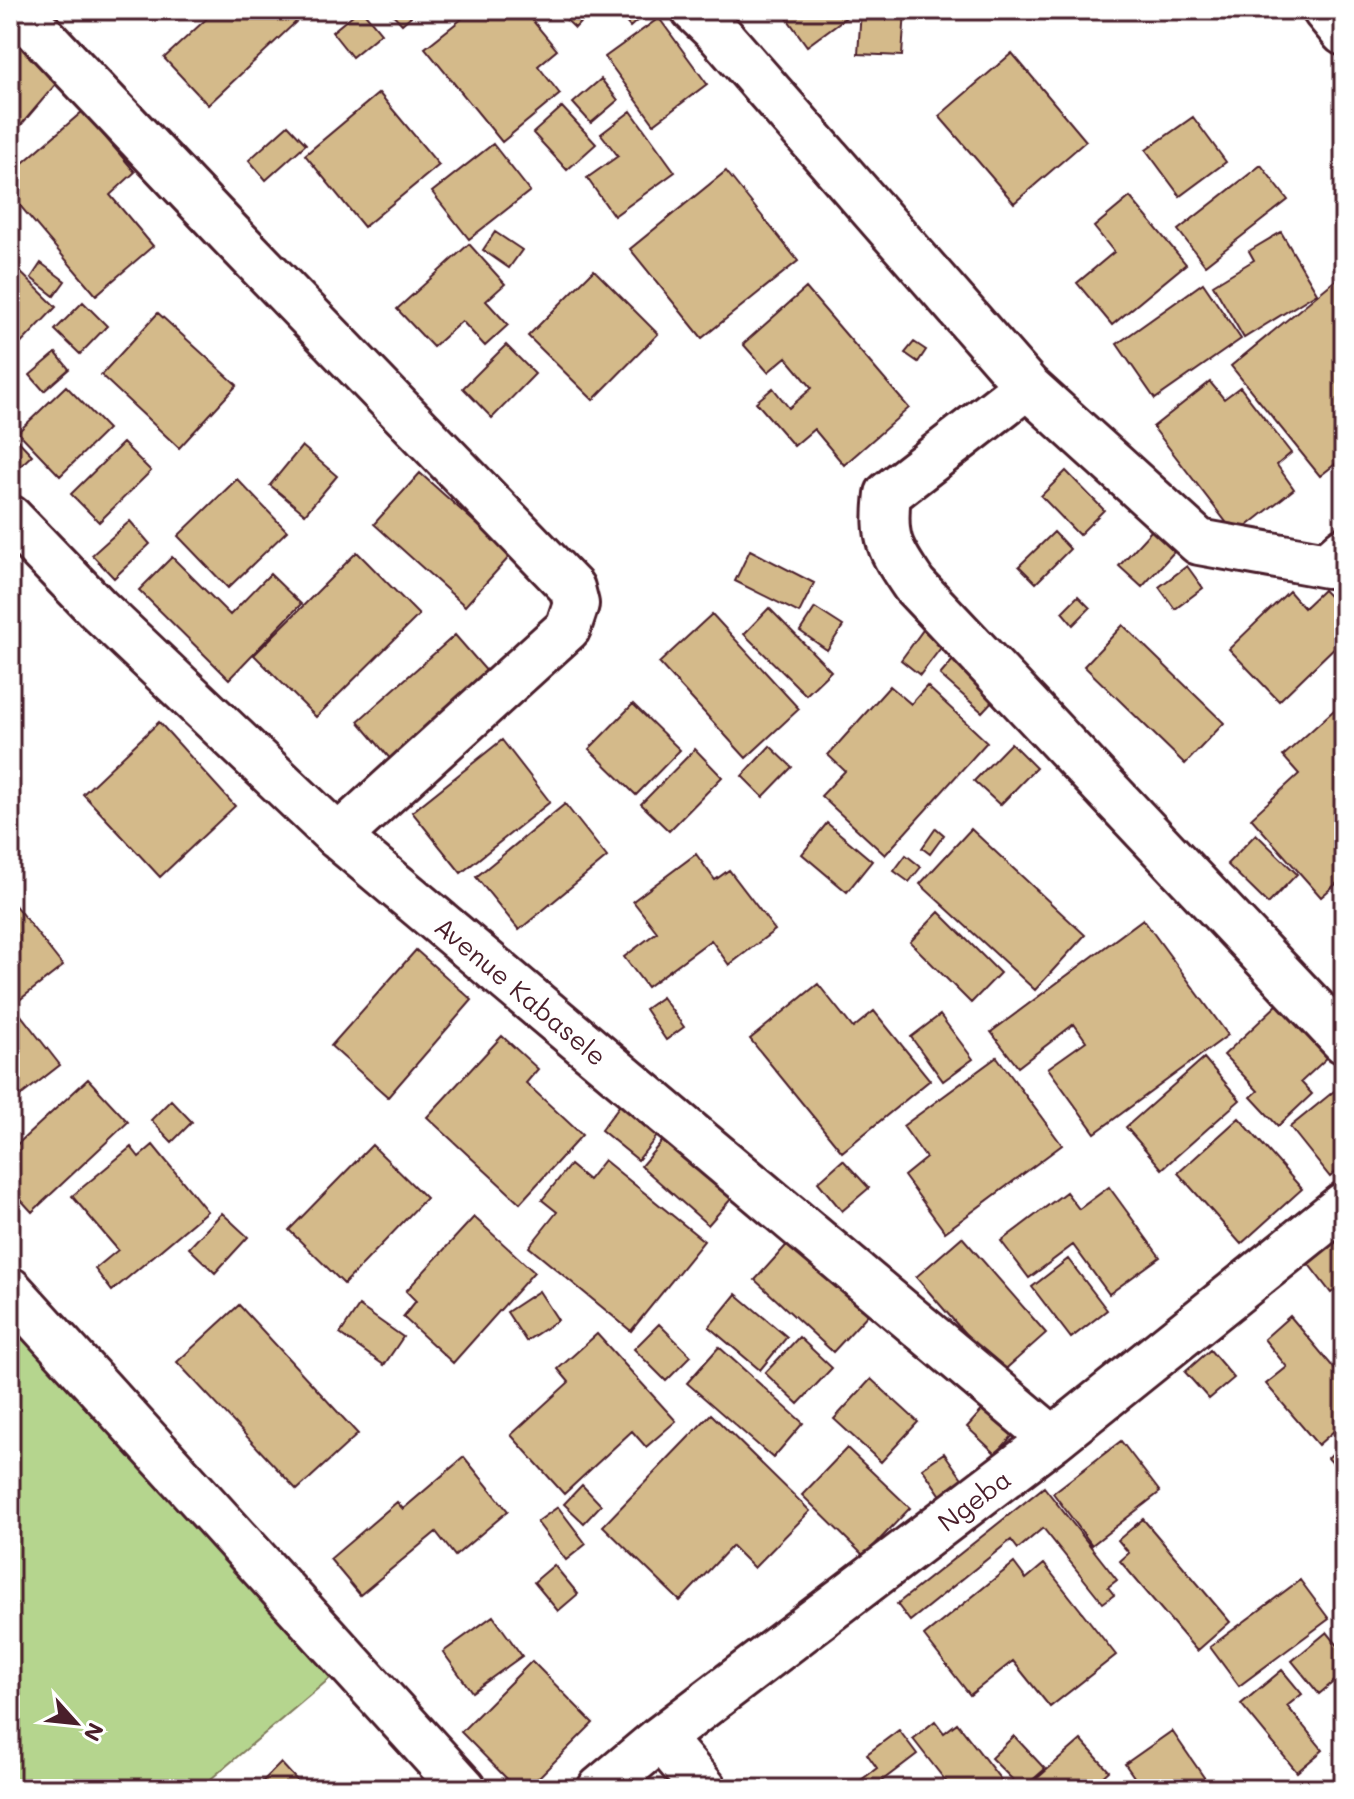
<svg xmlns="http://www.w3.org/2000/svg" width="1354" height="1799" viewBox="0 0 1354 1799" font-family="Mali,sans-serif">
  <rect width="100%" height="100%" fill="#fff"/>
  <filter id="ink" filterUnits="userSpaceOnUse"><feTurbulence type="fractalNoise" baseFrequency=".0125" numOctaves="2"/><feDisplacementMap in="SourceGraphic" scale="16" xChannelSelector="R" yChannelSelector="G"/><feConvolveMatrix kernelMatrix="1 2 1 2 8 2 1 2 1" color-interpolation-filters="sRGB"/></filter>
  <g filter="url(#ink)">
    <path fill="#b5d58e" stroke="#807a5c" stroke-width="2" d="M10,1300L341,1669L199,1789H10Z"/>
    <path fill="#d4ba8a" stroke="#4a1f2b" stroke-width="2" d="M216,10H287L297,21L208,105L164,58Z
      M359,10H362L381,33L352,57L332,32Z
      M389,10H418L402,24Z
      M473,10H524L557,50L538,66L560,94L502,142L425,48Z
      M556,10H592L575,28Z
      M616,10H649L630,27Z
      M781,10H856L807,46Z
      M861,10H905L902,56L858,54Z
      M659,18L707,84L654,124L605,57Z
      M10,34L61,78L10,138Z
      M1012,53L1086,141L1014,203L939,116Z
      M601,79L618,100L591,123L573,103Z
      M379,93L439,165L364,227L305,155Z
      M562,107L596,144L567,170L533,133Z
      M83,111L135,172L110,195L153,246L96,295L10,194V174Z
      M631,111L675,172L614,216L587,178L618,156L601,134Z
      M1193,117L1226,162L1180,196L1146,150Z
      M288,125L306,144L266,180L249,160Z
      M493,144L530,191L469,239L432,192Z
      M1261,165L1288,200L1205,265L1178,230Z
      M726,171L798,261L702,338L630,249Z
      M1130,197L1186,264L1112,325L1077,283L1114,252L1094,227Z
      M495,232L522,250L509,268L483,250Z
      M1281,232L1317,293L1244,338L1213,285L1254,260L1249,251Z
      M469,244L505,284L486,301L508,325L485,346L462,321L433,347L397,309Z
      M10,262L56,307L10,355Z
      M41,263L65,281L54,296L31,278Z
      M594,270L658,334L593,400L528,336Z
      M1344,273V457L1320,476L1231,366Z
      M1203,283L1241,339L1155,399L1117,344Z
      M806,288L909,408L844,465L814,429L794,446L756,402L773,388L789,408L812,388L786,357L768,372L743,344Z
      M83,302L107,326L80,354L55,330Z
      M158,313L237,385L179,448L101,375Z
      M914,342L926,350L918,362L905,353Z
      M506,345L535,374L492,418L463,388Z
      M56,353L69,369L44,391L30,375Z
      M1210,382L1224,399L1240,387L1291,453L1277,465L1294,489L1236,535L1153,427Z
      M66,386L108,429L60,476L18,432Z
      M10,432L32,455L12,474L10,472Z
      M123,443L151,471L99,522L71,494Z
      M302,446L337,476L305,514L270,485Z
      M1066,471L1104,510L1079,535L1041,496Z
      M420,473L511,555L465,606L374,524Z
      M237,479L287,531L228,588L178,536Z
      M130,521L150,544L114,578L92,555Z
      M1152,530L1174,552L1142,587L1119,566Z
      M1054,532L1070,549L1036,583L1019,566Z
      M750,550L814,583L799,613L735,581Z
      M357,552L419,615L316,717L254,655Z
      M172,557L230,615L270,574L301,604L229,679L139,590Z
      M1187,566L1203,588L1175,609L1159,587Z
      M1323,590L1344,611V638L1279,701L1229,649L1289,591L1304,608Z
      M1078,596L1090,608L1073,625L1062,612Z
      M769,608L831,671L806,695L744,634Z
      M815,608L843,626L827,650L800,631Z
      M712,614L799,709L746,758L659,663Z
      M1123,625L1224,723L1185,764L1084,666Z
      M923,630L943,645L920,675L901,660Z
      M455,635L489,674L392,761L358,721Z
      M953,660L995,698L982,712L940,675Z
      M890,686L911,704L927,686L987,742L885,855L821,796L845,771L828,755Z
      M1343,702L1344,877L1321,897L1251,818L1299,774L1283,756Z
      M633,704L680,750L636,795L589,749Z
      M159,722L235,806L160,877L83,794Z
      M502,740L550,802L461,873L412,812Z
      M1011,743L1036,768L1000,805L974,781Z
      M770,746L792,767L763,797L742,776Z
      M695,749L722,777L669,831L641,804Z
      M565,804L607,857L519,930L476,877Z
      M827,823L872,861L847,892L802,854Z
      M936,828L944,835L930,854L922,848Z
      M971,829L1085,935L1035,990L920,884Z
      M1256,834L1297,874L1268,904L1227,864Z
      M696,854L715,880L729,870L775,930L729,965L711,940L647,987L624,957L657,932L633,901Z
      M906,855L921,867L909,882L894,871Z
      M10,899L63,966L13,1005L60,1065L10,1104Z
      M939,912L1000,973L971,1003L910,942Z
      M1143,919L1228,1035L1095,1133L1048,1068L1086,1041L1074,1024L1018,1067L991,1032Z
      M416,950L472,1000L388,1097L331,1046Z
      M818,984L853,1028L874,1011L930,1080L842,1152L750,1039Z
      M662,997L684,1027L666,1040L645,1009Z
      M1279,1003L1329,1056L1301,1082L1312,1094L1278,1126L1251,1097L1258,1091L1224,1055Z
      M940,1015L973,1059L943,1081L911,1037Z
      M502,1036L538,1069L526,1083L582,1135L520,1203L427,1117Z
      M997,1057L1062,1145L945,1232L904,1176L926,1158L903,1126Z
      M1204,1058L1240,1100L1162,1169L1126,1127Z
      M88,1079L128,1122L32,1212L10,1188V1151Z
      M1344,1083V1165L1330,1177L1290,1127Z
      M171,1100L192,1122L172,1142L151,1120Z
      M620,1105L658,1135L638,1160L601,1130Z
      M1239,1118L1302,1189L1241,1244L1178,1173Z
      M671,1131L739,1190L708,1225L641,1166Z
      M153,1145L207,1211L112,1291L95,1269L118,1250L72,1196L131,1147L139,1157Z
      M372,1145L426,1198L344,1284L289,1230Z
      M604,1160L704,1241L631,1331L529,1247L557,1212L542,1200L570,1165L588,1180Z
      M843,1160L869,1188L842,1211L818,1182Z
      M1109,1187L1160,1257L1109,1294L1073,1245L1029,1278L1001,1241L1066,1192L1079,1209Z
      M222,1213L248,1237L215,1273L189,1248Z
      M474,1217L534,1272L453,1363L403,1317L416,1301L406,1291Z
      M962,1237L1046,1333L1000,1374L916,1277Z
      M793,1238L871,1311L833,1352L755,1280Z
      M1339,1238L1344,1244V1283L1331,1293L1307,1262Z
      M1068,1259L1107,1310L1071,1338L1032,1287Z
      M539,1291L558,1320L526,1341L507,1312Z
      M736,1294L787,1337L760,1370L709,1327Z
      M239,1305L358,1434L297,1490L177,1362Z
      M359,1306L403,1337L384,1365L340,1334Z
      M1290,1316L1344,1380V1422L1318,1445L1266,1384L1287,1367L1264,1339Z
      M659,1324L691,1356L666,1381L634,1349Z
      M597,1334L676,1421L646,1447L632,1431L564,1494L511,1435L569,1382L558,1369Z
      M799,1337L832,1368L798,1404L765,1373Z
      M719,1347L803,1423L773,1458L687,1383Z
      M1210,1350L1234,1378L1209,1399L1185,1372Z
      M871,1379L918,1422L881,1462L834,1419Z
      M986,1406L1016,1432L996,1454L967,1427Z
      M711,1414L810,1511L754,1568L732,1546L680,1601L603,1526Z
      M1121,1441L1160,1492L1092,1545L1053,1493Z
      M1344,1442V1476L1328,1458Z
      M847,1448L910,1508L864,1556L802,1495Z
      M944,1453L966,1484L944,1500L922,1468Z
      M464,1457L508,1511L455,1556L436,1532L360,1595L330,1559L397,1502L403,1509Z
      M582,1485L601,1505L584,1523L564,1504Z
      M1044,1487L1117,1580L1108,1587L1114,1595L1103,1603L1043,1528L1018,1549L1011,1540L910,1621L897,1604Z
      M558,1507L586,1544L566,1560L537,1522Z
      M1143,1519L1230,1622L1197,1651L1120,1561L1129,1553L1118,1540Z
      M1014,1563L1026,1579L1044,1564L1116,1655L1050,1707L1013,1661L970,1695L924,1636Z
      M554,1565L578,1594L558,1611L534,1582Z
      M1300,1580L1329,1619L1239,1686L1210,1647Z
      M493,1616L522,1656L472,1692L443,1652Z
      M1327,1632L1344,1653V1673L1319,1694L1292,1661Z
      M532,1661L593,1723L527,1789H517L461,1732Z
      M1282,1670L1302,1694L1287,1706L1323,1750L1297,1772L1241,1704Z
      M935,1721L944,1733L957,1723L1008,1789H952L913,1739Z
      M899,1730L917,1754L871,1789H849L877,1768L867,1754Z
      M1172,1731L1212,1789H1132L1139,1784L1125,1764Z
      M1014,1736L1045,1769L1022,1789L991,1758Z
      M1081,1740L1109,1771L1089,1789H1025Z
      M281,1763L305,1789H261L258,1786Z"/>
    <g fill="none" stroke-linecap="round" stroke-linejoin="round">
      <defs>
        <path id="minor" d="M18,10L229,233L572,588L576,604L568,628L338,837
          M694,10L719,34L1027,386L1199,542L1327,565L1344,550
          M1027,386L888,494C883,539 889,548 914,585L1344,1041
          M10,518L97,608L338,837L1053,1439
          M10,1290L464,1789
          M661,1738L704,1789
          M600,1789L661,1738L1053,1439L1344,1205"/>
        <path id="highway" d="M1325,10L1344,33"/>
      </defs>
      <use href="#minor" stroke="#4a1f2b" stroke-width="50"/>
      <use href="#highway" stroke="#4a1f2b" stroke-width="50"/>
      <use href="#minor" stroke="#fff" stroke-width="44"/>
      <use href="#highway" stroke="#fff" stroke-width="44"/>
    </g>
  </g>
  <g text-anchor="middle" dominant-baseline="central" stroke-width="7" stroke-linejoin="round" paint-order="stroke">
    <g font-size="26" fill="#4a1f2b" stroke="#fff">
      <text transform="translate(521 991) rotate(40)">Avenue Kabasele</text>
      <text transform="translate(974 1500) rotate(-37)">Ngeba</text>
    </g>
  </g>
  <rect width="1354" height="1799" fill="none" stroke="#fff" stroke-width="40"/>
  <rect x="20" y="20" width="1314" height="1759" fill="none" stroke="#4a1f2b" stroke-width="3" filter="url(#ink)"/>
  <g transform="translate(76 1723) rotate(117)" stroke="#ffffff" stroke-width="6" paint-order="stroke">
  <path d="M0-6L14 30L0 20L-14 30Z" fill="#4a1f2b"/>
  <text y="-12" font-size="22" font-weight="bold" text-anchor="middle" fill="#4a1f2b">N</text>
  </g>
</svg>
